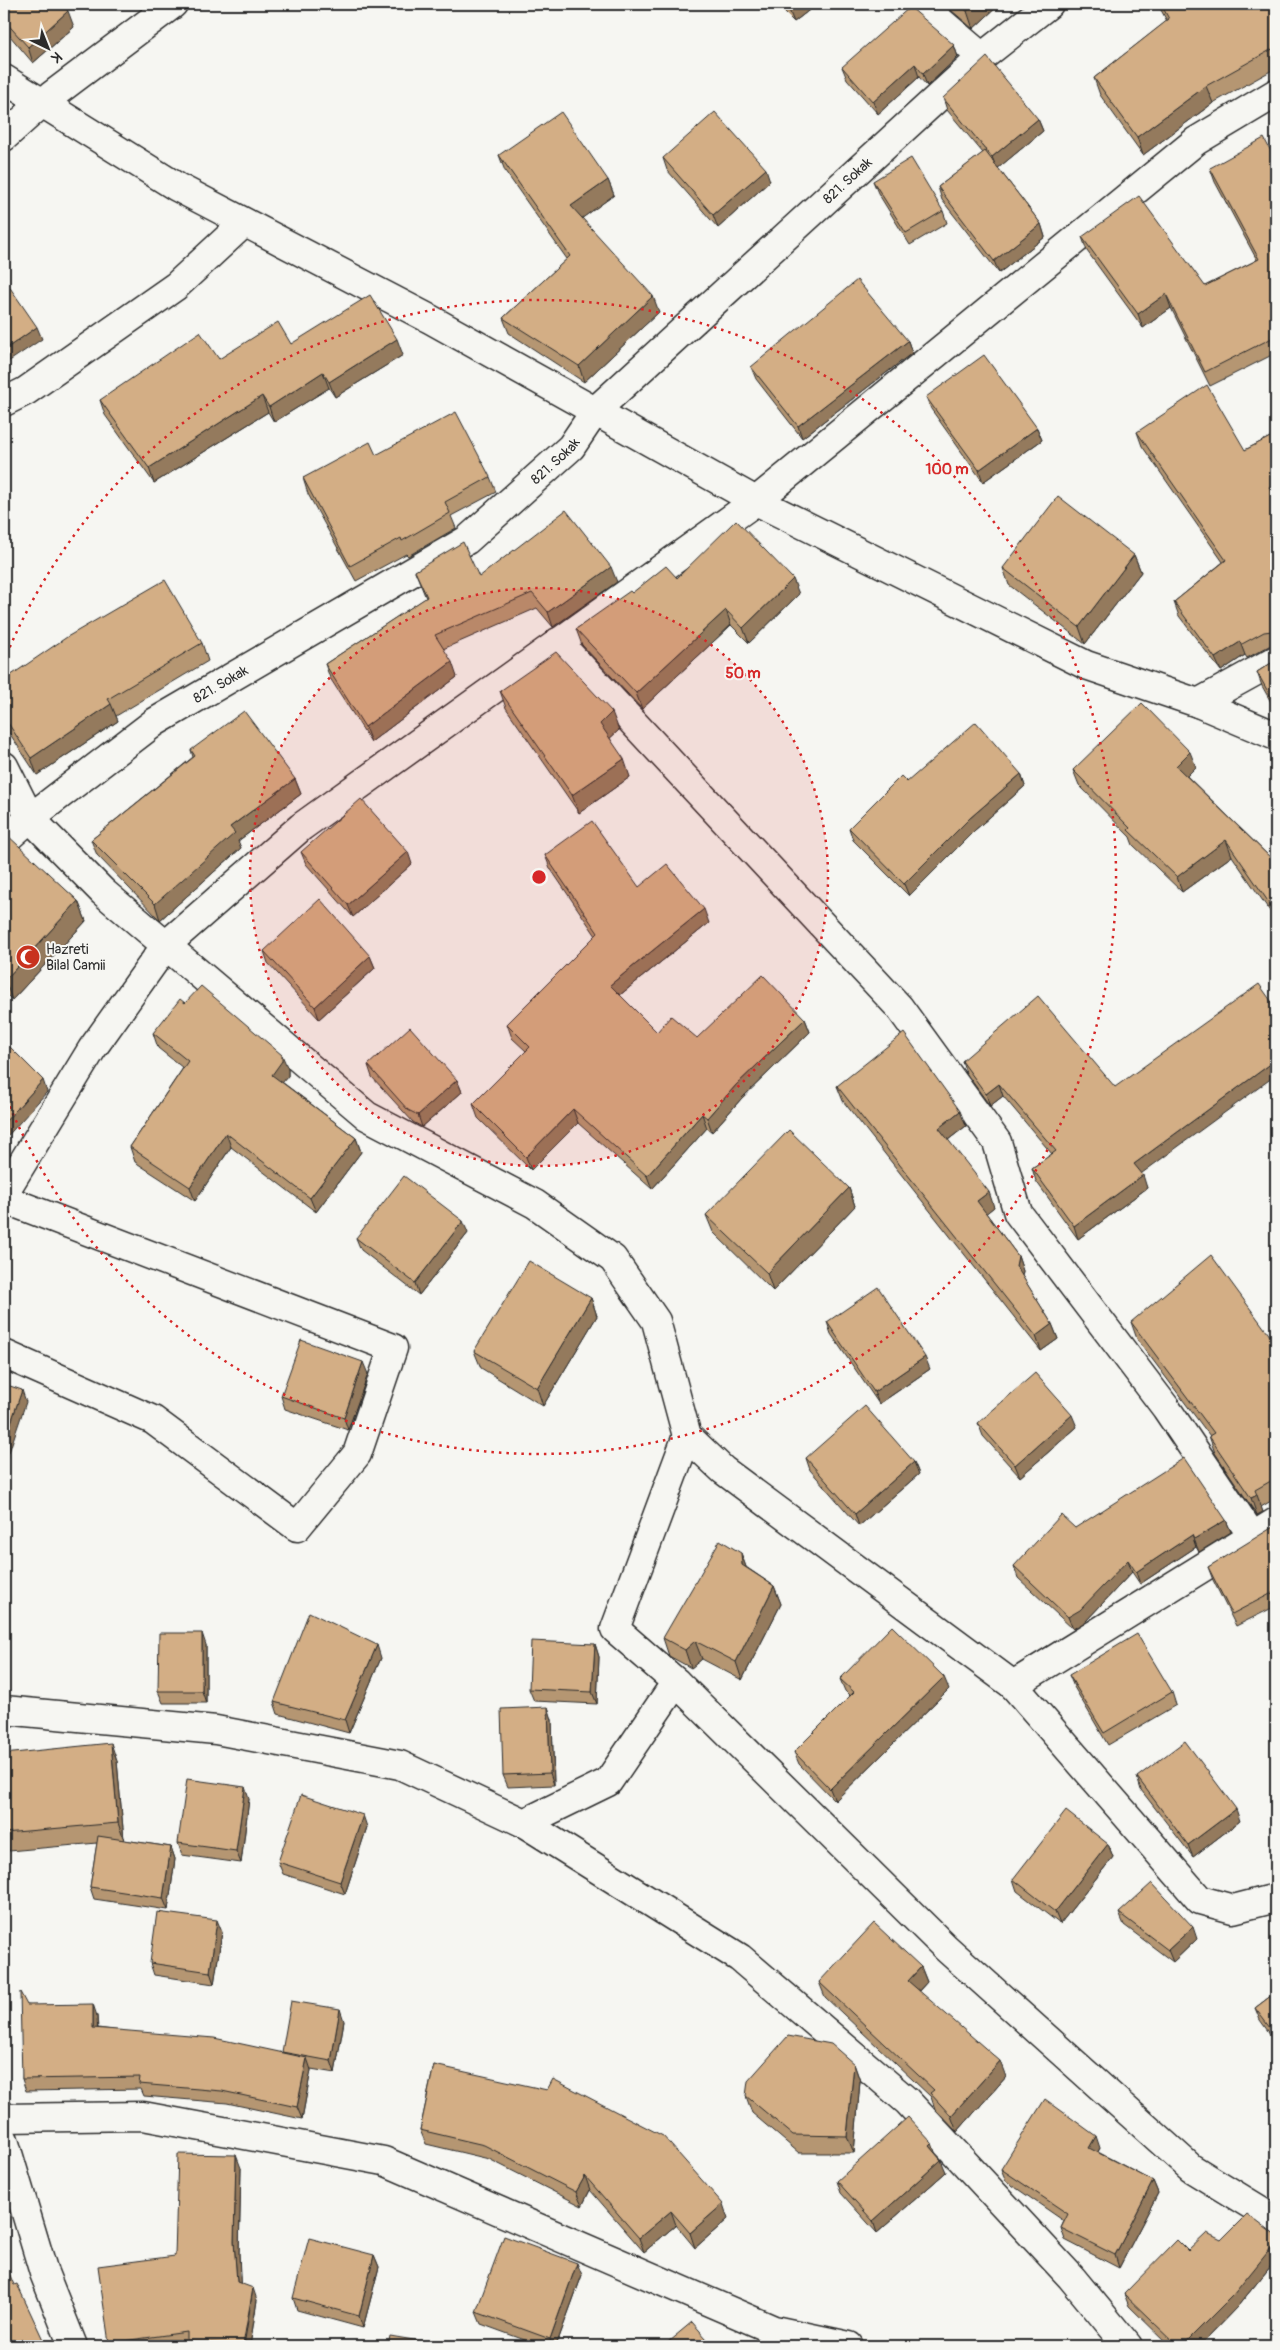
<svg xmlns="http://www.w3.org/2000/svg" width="1280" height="2350" viewBox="0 0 1280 2350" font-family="Pangolin,sans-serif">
  <rect width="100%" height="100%" fill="#f6f6f2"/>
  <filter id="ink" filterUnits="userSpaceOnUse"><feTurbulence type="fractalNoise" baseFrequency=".02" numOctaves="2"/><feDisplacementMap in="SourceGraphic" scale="10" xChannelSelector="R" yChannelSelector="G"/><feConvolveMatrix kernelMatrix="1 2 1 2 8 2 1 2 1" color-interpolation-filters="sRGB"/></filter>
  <g filter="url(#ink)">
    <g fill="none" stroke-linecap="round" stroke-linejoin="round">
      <defs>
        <g id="street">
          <path d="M920,4L982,57"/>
          <path d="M4,79L177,187L430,319L756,501L1086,665L1198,703L1276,736"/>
          <path d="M4,137L43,102L173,4"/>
          <path d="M4,402L26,391L176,286L244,223"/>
          <path d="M558,642L899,1007L997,1142L1018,1213L1166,1408L1253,1537"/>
          <path d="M1198,703L1276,660"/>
          <path d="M4,766L30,818L103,892L367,1116L535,1204L613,1259L656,1321L687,1436L723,1470L1013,1685L1200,1900L1233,1909L1276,1898"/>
          <path id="s1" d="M4,841L30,818L155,722L467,540L571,447L596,410L982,57L1049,4"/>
          <path d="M4,1193L92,1049L166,945L301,827L756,501L1196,141L1276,93"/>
          <path d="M4,1199L393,1348L357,1454L297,1527L153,1420L4,1354"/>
          <path d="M687,1436L615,1629L676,1682L946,1948L1191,2168L1276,2220"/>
          <path d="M1013,1685L1276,1522"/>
          <path d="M4,1710L216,1730L400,1765L524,1823L608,1782L676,1682"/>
          <path d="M524,1823L740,1958L907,2101L1071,2277L1128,2346"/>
          <path d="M4,2118L143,2116L384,2161L774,2330L849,2346"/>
          <path d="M4,2140L44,2273L73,2346"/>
        </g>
      </defs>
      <use href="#street" stroke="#2b2b2b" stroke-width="31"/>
      <use href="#street" stroke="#f6f6f2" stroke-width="28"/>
    </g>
    <path fill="#b59672" stroke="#2b2b2b" d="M4,4L74,27L33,63L4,29Z
      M776,4H817L794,22Z
      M944,4H1000L973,29Z
      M1158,4H1276V68L1213,103L1143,155L1100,95L1094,78L1167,21L1161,10Z
      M954,45L958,57L927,86L919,77L878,114L847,79L842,67Z
      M943,98L1038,119L1043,131L998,168L1041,224L1045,237L999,273L942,200L938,187L983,153L947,110Z
      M499,155L608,180L614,195L582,218L659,312L584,382L509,333L503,318L567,259L505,171Z
      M663,158L770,181L718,228L667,170Z
      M1276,161V353L1210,386L1171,308L1143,328L1087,251L1082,237L1205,286L1257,260L1215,182L1210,168Z
      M873,181L943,211L947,223L910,245L878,193Z
      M908,341L912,353L802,438L756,379L751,367Z
      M291,344L403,355L335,397L329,388L274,422L268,412L154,483L105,415L100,400L219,359Z
      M926,397L1037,428L1042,440L983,482L931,409Z
      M1137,432L1245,450L1276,434V645L1269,646L1247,658L1245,655L1221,671L1179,616L1174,602L1223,562L1142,446Z
      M376,455L490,477L496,492L451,516L456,528L408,556L406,554L356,581L308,494L303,478Z
      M1134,555L1141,572L1085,644L1009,585L1003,568Z
      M415,571L479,577L617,582L553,627L537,608L443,649L457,677L371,742L330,678L325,664L426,598Z
      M677,578L799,594L749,643L731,625L642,709L582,645L576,629L632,593Z
      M202,643L208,661L116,716L118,721L37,775L4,725V680Z
      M1276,660V711L1262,686L1257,672Z
      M500,691L619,730L610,738L630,777L579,813L506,708Z
      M191,750L295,779L301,794L238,841L241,848L160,920L97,855L91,840L193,757Z
      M1196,767L1187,776L1276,863V920L1232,856L1182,892L1133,845L1130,837L1079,785L1073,770Z
      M1021,774L1025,786L975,830L909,896L853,840L849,828L907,782Z
      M4,834L78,901L86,921L12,1000L4,992Z
      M301,852L412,864L353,917L306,864Z
      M545,855L639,887L709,923L620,995L657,1032L697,1038L805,1019L810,1032L741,1099L712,1132L707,1128L652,1189L578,1123L531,1170L478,1118L473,1104L526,1051L512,1038L507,1024L596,936L550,868Z
      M264,951L370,956L375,968L319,1019L268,963Z
      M185,1003L288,1069V1076L282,1082L356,1138L361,1152L316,1212L231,1147L195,1201L135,1162L130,1147L183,1068L158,1048L153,1033Z
      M962,1061L1141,1174L1147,1188L1078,1239L1036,1181L1032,1168L1052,1154L1003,1096L990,1106L966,1073Z
      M368,1065L457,1080L462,1092L422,1127L413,1122L372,1077Z
      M837,1086L966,1126L948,1140L994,1207L986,1213L1018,1256L1023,1271L1022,1276L1052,1324L1058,1339L1041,1351L843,1101Z
      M849,1188L855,1206L773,1291L713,1232L706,1215Z
      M468,1233L419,1295L361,1250L356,1238Z
      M591,1298L597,1316L543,1406L481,1368L474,1351Z
      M827,1322L930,1369L879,1404L831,1334Z
      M1131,1322L1276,1344V1498L1261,1507L1263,1512L1257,1515L1215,1453L1209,1436H1210L1137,1339Z
      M368,1374L348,1430L285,1409L281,1396Z
      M978,1423L1077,1427L1020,1477L983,1436Z
      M806,1458L914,1462L919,1474L859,1526L810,1470Z
      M1226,1520L1231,1532L1199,1552L1196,1547L1140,1584L1132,1572L1085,1622L1073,1629L1018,1578L1014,1566L1075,1528Z
      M1276,1533V1606L1236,1626L1213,1580L1208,1567Z
      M741,1553L746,1567L774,1586L781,1604L742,1680L702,1659L691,1668L669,1656L663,1638Z
      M595,1644L599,1657L597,1704L534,1701L529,1689Z
      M206,1645V1703H163L158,1691Z
      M381,1658L349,1733L278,1714L274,1702Z
      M1069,1675L1172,1692L1176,1705L1108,1745L1074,1687Z
      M840,1679L949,1689L835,1801L799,1764L794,1752L850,1696L845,1691Z
      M548,1707L552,1720L554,1785L508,1787L503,1775Z
      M4,1754L117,1761L124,1840L171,1847L175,1859L168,1910L94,1899L90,1887L97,1843L9,1851L4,1837Z
      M1137,1777L1240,1821L1193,1857L1141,1790Z
      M249,1799L241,1863L182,1855L178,1843Z
      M367,1827L345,1894L283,1874L278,1862Z
      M1108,1844L1113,1857L1060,1924L1017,1891L1013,1879Z
      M1119,1913L1197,1939L1173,1962L1124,1925Z
      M222,1932L214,1984L154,1975L150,1963Z
      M921,1967L927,1982L919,1991L1006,2077L957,2132L935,2109L931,2097L825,1997L819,1982Z
      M1276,1992V2042L1260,2020L1255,2008Z
      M27,2005L97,2016L98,2028L282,2053L344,2021L335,2073L311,2069V2070L302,2119L227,2103L144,2096L141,2089L26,2091L22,2079Z
      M854,2064L860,2081L854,2153H799L752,2113L746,2096Z
      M434,2065L728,2219L695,2248L676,2225L644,2252L590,2190L582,2206L489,2159L426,2144L420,2130Z
      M1100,2148L1098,2152L1153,2181L1158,2193L1119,2268L1065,2240L1061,2228L1064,2221L1006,2181L1001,2169Z
      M935,2153L946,2172L877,2233L841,2193L837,2181Z
      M241,2168L239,2254L240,2284L257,2300L250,2346H189L188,2345L177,2346H110L109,2343Z
      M1276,2236V2260L1237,2307L1199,2346H1170L1129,2306L1124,2294L1188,2251L1221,2240Z
      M374,2255L379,2267L363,2328L297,2310L293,2298Z
      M582,2275L556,2346H541L481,2324L476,2312Z"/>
    <path fill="#947a5d" stroke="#2b2b2b" d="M797,4H817L794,22L789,10Z
      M975,4H1000L973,29L967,11Z
      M68,11L74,27L33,63L28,47Z
      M954,45L958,57L927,86L923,74Z
      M915,64L919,77L878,114L873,102Z
      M1206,86L1213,103L1143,155L1137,137Z
      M1038,119L1043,131L997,169L992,157Z
      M766,169L770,181L718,228L713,215Z
      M608,180L614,195L577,222L571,206Z
      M1041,224L1045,237L999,273L994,261Z
      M1166,294L1171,308L1143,328L1138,314Z
      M653,296L659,312L584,382L579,366Z
      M37,327L42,339L5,364L4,360V350Z
      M397,339L403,355L335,397L329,382Z
      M908,341L912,353L802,438L798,426Z
      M323,372L329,388L274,422L269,407Z
      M262,396L268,412L154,483L149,468Z
      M1037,428L1042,440L983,482L979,470Z
      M1134,555L1141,572L1085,644L1079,627Z
      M611,567L617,582L553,627L548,612Z
      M793,579L799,594L749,643L743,628Z
      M726,610L731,625L642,709L636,693Z
      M1240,642L1245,655L1221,671L1215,658Z
      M452,662L457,677L371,742L365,727Z
      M111,704L118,721L37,775L31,758Z
      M612,712L619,730L606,742L600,724Z
      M1190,752L1196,767L1182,781L1176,766Z
      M624,759L630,777L579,813L572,795Z
      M1021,774L1025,786L975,830L909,896L904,884L970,818Z
      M295,779L301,794L238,841L241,848L160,920L155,904L230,827Z
      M1226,840L1232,856L1182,892L1177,877Z
      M408,852L412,864L353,917L348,905Z
      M78,901L86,921L12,1000L5,980Z
      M704,909L709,923L615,999L610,985Z
      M370,956L375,968L319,1019L315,1007Z
      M805,1019L810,1032L741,1099L712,1132L707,1118L736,1085Z
      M282,1055L288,1069V1076L277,1089L272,1075Z
      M1276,1060V1075L1138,1176L1134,1164Z
      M43,1080L47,1092L4,1140V1123Z
      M457,1080L462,1092L422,1127L418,1115Z
      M999,1084L1003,1096L990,1106L986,1094Z
      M573,1109L578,1123L531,1170L526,1157Z
      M960,1111L966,1126L944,1143L939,1128Z
      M702,1114L707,1128L652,1189L647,1176Z
      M226,1133L231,1147L195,1201L190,1187Z
      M356,1138L361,1152L316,1212L310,1198Z
      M1143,1175L1147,1188L1078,1239L1074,1226Z
      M849,1188L855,1206L773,1291L767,1273Z
      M989,1192L994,1207L983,1216L977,1201Z
      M463,1221L468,1233L419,1295L415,1283Z
      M1018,1256L1023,1271L1021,1280L1016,1266Z
      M591,1298L597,1316L543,1406L537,1388Z
      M1052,1324L1058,1339L1041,1351L1036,1336Z
      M925,1357L930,1369L879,1404L874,1392Z
      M363,1362L368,1374L348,1430L344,1418Z
      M22,1390L26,1402L6,1461L4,1455V1443Z
      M1072,1415L1077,1427L1020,1477L1015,1465Z
      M914,1462L919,1474L859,1526L855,1514Z
      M1257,1495L1263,1512L1257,1515L1251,1498Z
      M1226,1520L1231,1532L1199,1552L1194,1539Z
      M1192,1535L1196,1547L1140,1584L1136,1572Z
      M741,1553L747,1570L742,1565Z
      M1128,1560L1132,1572L1085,1622L1073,1629L1068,1617Z
      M774,1586L781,1604L742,1680L736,1662Z
      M202,1633L206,1645V1703L202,1691Z
      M695,1641L702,1659L691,1668L685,1650Z
      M595,1644L599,1657L597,1704L592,1692Z
      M377,1645L381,1658L349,1733L345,1720Z
      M944,1677L949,1689L835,1801L830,1789Z
      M548,1707L552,1720L554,1785L550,1773Z
      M111,1743L117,1761L124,1840L118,1823Z
      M245,1787L249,1799L241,1863L236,1851Z
      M1236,1809L1240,1821L1193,1857L1188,1845Z
      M363,1815L367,1827L345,1894L340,1882Z
      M1108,1844L1113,1857L1060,1924L1055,1912Z
      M171,1847L175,1859L168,1910L163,1898Z
      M217,1920L222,1932L214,1984L210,1972Z
      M1193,1927L1197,1939L1173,1962L1168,1950Z
      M921,1967L927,1982L914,1996L908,1981Z
      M93,2004L97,2016L98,2040L93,2028Z
      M340,2009L344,2021L335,2073L331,2061Z
      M307,2058L311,2070L302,2119L297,2107Z
      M1000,2061L1006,2077L957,2132L951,2116Z
      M854,2064L860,2081L854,2153L847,2136Z
      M1096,2136L1100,2148L1093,2160L1089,2148Z
      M932,2143L936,2155L929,2146Z
      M236,2155L241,2168L239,2254L241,2295L237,2282L234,2242Z
      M941,2160L946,2172L877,2233L873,2221Z
      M585,2176L590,2190L582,2206L576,2192Z
      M1153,2181L1158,2193L1119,2268L1115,2255Z
      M723,2204L728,2219L695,2248L690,2233Z
      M671,2211L676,2225L644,2252L639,2238Z
      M1276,2242V2260L1237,2307L1199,2346H1182Z
      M374,2255L379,2267L363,2328L359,2316Z
      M577,2263L582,2275L556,2346H552L550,2339Z
      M253,2288L257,2300L250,2346H244Z"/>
    <path fill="#d3ae85" stroke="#2b2b2b" d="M4,4H62L68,11L28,47L4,20Z
      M783,4H797L789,10Z
      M958,4H975L967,11Z
      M1161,4H1276V47L1206,86L1137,137L1094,78L1169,19Z
      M910,7L954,45L923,74L915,64L873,102L842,67Z
      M987,57L1038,119L992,157L943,98Z
      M561,112L608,180L571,206L653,296L579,366L503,318L570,256L499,155Z
      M715,112L766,169L713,215L663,158Z
      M1264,138L1276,161V336L1205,372L1166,294L1138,314L1082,237L1139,196L1205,286L1259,259L1210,168Z
      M985,151L1041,224L994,261L938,187Z
      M911,158L943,211L906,233L873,181Z
      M4,279L37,327L4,350Z
      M857,280L908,341L798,426L751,367Z
      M370,295L397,339L329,382L323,372L269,407L262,396L149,468L100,400L200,332L219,359L278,322L291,344Z
      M984,355L1037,428L979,470L926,397Z
      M1207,385L1245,450L1276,434V483L1269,487L1276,497V632L1272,631L1264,632L1242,644L1240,642L1215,658L1174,602L1226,560L1137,432Z
      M456,412L490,477L445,502L450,513L402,541L401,538L350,566L303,478L370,442L376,455Z
      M1058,496L1134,555L1079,627L1003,568Z
      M566,510L611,567L548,612L532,593L435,635L452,662L365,727L325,664L427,597L415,571L463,542L479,577Z
      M736,520L793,579L743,628L726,610L636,693L576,629L630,591L632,593L666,566L677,578Z
      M165,580L202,643L108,699L111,704L31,758L4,717V680L67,637Z
      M556,652L612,712L600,724L624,759L572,795L500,691Z
      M1276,660V706L1257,672Z
      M1142,703L1190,752L1176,766L1276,863V913L1226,840L1177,877L1128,830L1130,828L1073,770Z
      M244,711L295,779L230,827L235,833L155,904L91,840L195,756L191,750Z
      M976,722L1021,774L970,818L904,884L849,828L901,776L907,782Z
      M361,799L408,852L348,905L301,852Z
      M592,821L639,887L667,864L704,909L610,985L657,1032L671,1016L697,1038L763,975L805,1019L736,1085L707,1118L702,1114L647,1176L573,1109L526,1157L473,1104L530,1047L507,1024L598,933L545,855Z
      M5,833L78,901L5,980L4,979V834Z
      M320,899L370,956L315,1007L264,951Z
      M1259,984L1276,1008V1060L1134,1164L1143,1175L1074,1226L1032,1168L1056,1151L999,1084L986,1094L962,1061L1038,996L1115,1087Z
      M201,986L282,1055V1061L272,1075L356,1138L310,1198L226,1133L190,1187L130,1147L188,1061L153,1033L180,999L185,1003Z
      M410,1027L457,1080L418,1115L408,1110L368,1065Z
      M904,1033L960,1111L939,1128L989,1192L977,1201L1018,1256L1016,1266L1052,1324L1036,1336L837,1086Z
      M4,1041L43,1080L4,1123Z
      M789,1130L849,1188L767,1273L706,1215Z
      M404,1176L463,1221L415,1283L356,1238Z
      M1211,1255L1276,1344V1478L1255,1490L1257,1495L1251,1498L1209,1436L1214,1433L1131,1322Z
      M529,1261L591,1298L537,1388L474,1351Z
      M878,1287L925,1357L874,1392L827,1322Z
      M301,1340L363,1362L344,1418L281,1396Z
      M1035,1373L1072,1415L1015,1465L978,1423Z
      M4,1384L22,1390L4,1443Z
      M865,1406L914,1462L855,1514L806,1458Z
      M1184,1458L1226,1520L1194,1539L1192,1535L1136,1572L1128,1560L1080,1610L1068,1617L1014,1566L1061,1515L1075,1528Z
      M1273,1527L1276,1533V1591L1232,1614L1208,1567Z
      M720,1540L741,1553L742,1565L774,1586L736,1662L695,1641L685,1650L663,1638Z
      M309,1612L377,1645L345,1720L274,1702Z
      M892,1626L944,1677L830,1789L794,1752L854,1692L840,1679Z
      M159,1633H202V1691H158Z
      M1137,1634L1172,1692L1104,1733L1069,1675Z
      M531,1641L595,1644L592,1692L529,1689Z
      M548,1707L550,1773L503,1775L501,1709Z
      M1185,1741L1236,1809L1188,1845L1137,1777Z
      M111,1743L118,1823L4,1833V1754Z
      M187,1779L245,1787L236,1851L178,1843Z
      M301,1795L363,1815L340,1882L278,1862Z
      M1066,1811L1108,1844L1055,1912L1013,1879Z
      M98,1836L171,1847L163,1898L90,1887Z
      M1152,1883L1193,1927L1168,1950L1119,1913Z
      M157,1912L217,1920L210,1972L150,1963Z
      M874,1923L921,1967L908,1981L1000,2061L951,2116L930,2093L934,2090L819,1982Z
      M20,1992L27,2005L93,2004V2028L214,2038L307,2058L297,2107L222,2091L139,2084L140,2077L22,2079Z
      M1276,1992V2036L1255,2008Z
      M291,2001L340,2009L331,2061L282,2052Z
      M788,2036L831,2044L854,2064L847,2136L793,2135L746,2096L748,2081Z
      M434,2065L547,2090L553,2079L663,2136L723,2204L690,2233L671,2211L639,2238L585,2176L576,2192L484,2145L420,2130Z
      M1045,2099L1096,2136L1089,2148L1153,2181L1115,2255L1061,2228L1068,2214L1001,2169Z
      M908,2117L932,2143L929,2146L941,2160L873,2221L837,2181Z
      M178,2154L236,2155L234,2242L237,2282L253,2288L243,2345L187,2341V2332L109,2343L98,2266L175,2256Z
      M1247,2214L1276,2236V2242L1233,2295L1182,2346H1178L1124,2294L1177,2240L1188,2251L1207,2233L1221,2240Z
      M504,2236L577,2263L550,2339L476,2312Z
      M309,2238L374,2255L359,2316L293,2298Z
      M4,2261L14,2285L17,2284L46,2346H4Z
      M692,2322L713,2346H663Z
      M390,2336L449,2346H388Z"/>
  </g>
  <circle cx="539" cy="877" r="289" fill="#d62828" fill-opacity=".12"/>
  <g fill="none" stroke="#d62828" stroke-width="2.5" stroke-dasharray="2.5 5">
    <circle cx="539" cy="877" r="289"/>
    <path d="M4 661A577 577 0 1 1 4 1093"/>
  </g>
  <defs>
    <symbol id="mosque-disc" viewBox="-11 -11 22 22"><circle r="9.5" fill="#c8321e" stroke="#f6f6f2"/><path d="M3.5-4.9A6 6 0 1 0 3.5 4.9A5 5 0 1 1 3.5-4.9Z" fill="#fff"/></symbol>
  </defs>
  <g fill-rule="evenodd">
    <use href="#mosque-disc" x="14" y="943" width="28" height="28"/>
  </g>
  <g text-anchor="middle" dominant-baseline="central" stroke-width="4" stroke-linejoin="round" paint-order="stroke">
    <g font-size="14" fill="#2b2b2b" stroke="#f6f6f2">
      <text stroke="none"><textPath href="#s1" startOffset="1078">821. Sokak</textPath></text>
      <text stroke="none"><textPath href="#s1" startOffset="672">821. Sokak</textPath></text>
      <text stroke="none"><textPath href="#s1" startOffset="268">821. Sokak</textPath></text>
    </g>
    <g font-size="14" fill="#2b2b2b" stroke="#f6f6f2" text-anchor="start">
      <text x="46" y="949">Hazreti<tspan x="46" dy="16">Bilal Camii</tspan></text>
    </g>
  </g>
  <circle cx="539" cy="877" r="8" fill="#d62828" stroke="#f6f6f2" stroke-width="2.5"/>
  <g font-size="15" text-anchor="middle" font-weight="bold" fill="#d62828" stroke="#f6f6f2" stroke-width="4" stroke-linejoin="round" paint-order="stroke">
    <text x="947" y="474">100 m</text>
    <text x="743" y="678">50 m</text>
  </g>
  <rect width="1280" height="2350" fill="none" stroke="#f6f6f2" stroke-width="20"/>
  <rect x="10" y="10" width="1260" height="2330" fill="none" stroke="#2b2b2b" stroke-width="2" filter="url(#ink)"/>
  <g transform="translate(48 48) rotate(137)" stroke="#f6f6f2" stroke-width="4" paint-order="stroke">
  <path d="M0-4L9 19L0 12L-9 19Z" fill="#2b2b2b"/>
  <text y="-8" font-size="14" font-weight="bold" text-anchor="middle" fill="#2b2b2b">K</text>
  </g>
</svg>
